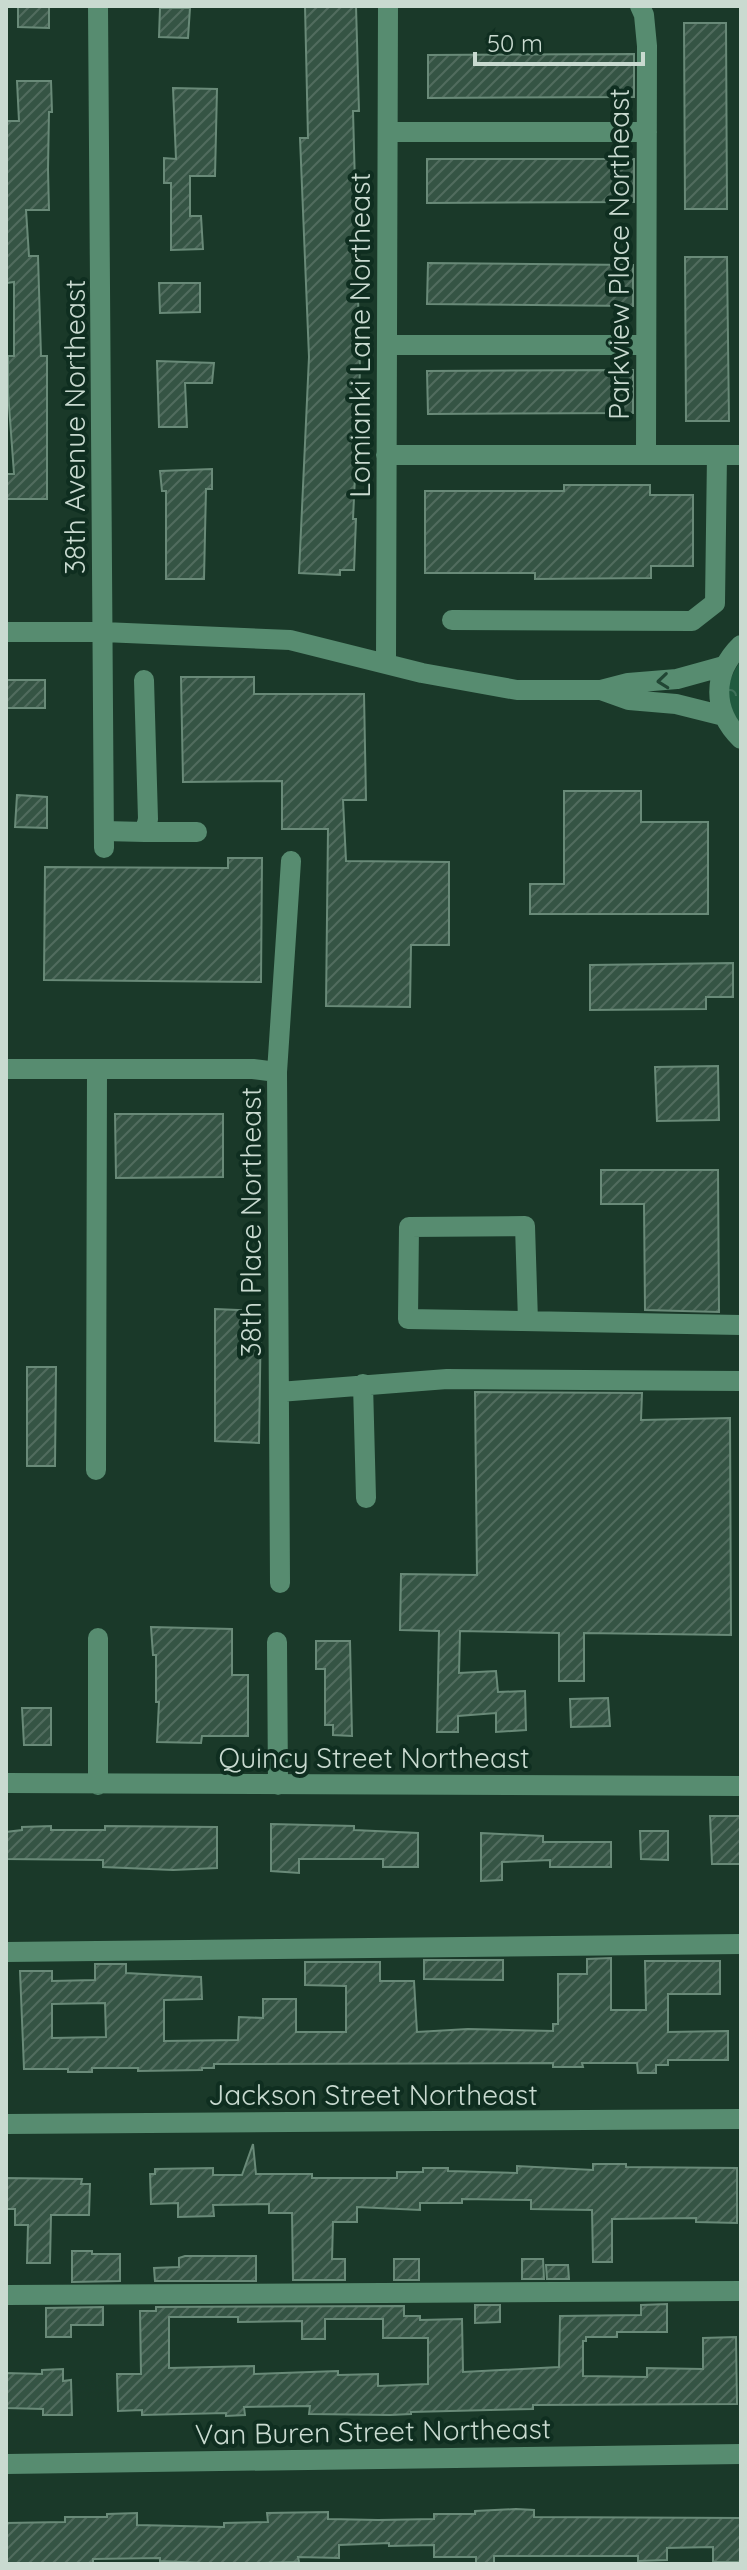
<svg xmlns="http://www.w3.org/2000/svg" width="747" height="2570" viewBox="0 0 747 2570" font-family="Quicksand,sans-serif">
  <defs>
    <pattern id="park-crowns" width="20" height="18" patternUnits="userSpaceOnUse" patternTransform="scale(2)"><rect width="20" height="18" fill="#205a3f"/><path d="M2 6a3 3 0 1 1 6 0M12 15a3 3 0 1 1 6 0" fill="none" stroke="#3f715a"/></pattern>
    <pattern id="building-hatch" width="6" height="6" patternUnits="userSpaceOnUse" patternTransform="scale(2)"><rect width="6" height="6" fill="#355444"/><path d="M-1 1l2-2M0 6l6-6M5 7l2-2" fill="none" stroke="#516c5e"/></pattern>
  </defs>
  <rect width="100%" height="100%" fill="#1a3929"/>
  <path fill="url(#park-crowns)" d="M741,660V727C725,700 723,687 741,660Z"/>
  <path fill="url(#building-hatch)" stroke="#698a78" stroke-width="2" fill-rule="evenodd" d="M18,6H49V28L18,27Z
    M305,6H356L359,111H353L360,370L353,519H356L354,570H340V575L299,573L309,357L300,138H308Z
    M160,8H190L188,38L159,37Z
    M684,23H726L727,209H685Z
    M634,54V97L428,98V55Z
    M17,81H51L52,112H49L48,169L49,210H26L29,256H38L41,356H47V499H6L7,474H14L8,392V356H14V282L6,283V121H19Z
    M173,88L217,89L215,176H190V216H201L203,249L171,250V183H164V158L176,159Z
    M427,159H634V202L427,203Z
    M685,257H727L729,421H686Z
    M428,263L633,265V306L427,304Z
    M159,283H200V312L160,313Z
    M157,361L214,363L212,383H185L187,427H159Z
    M633,370V413L428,414L427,371Z
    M212,469V489H206L204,579H166V491H162L160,471Z
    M564,485H650V495H693V566H651V578L535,579V573H425V491H564Z
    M181,677H254V694H364L366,800H343L346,861L449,862V945H411L410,1007L326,1006L328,829H282V781L183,782Z
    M6,680H45V708H6Z
    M564,791H641V822H708V914H530V884H564Z
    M17,795L47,797V828L15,827Z
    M228,858H262L261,982L44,980L45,867L228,868Z
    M733,963V997H706V1009L590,1010V965Z
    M718,1066L719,1120L657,1121L655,1067Z
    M115,1114H223V1177L116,1178Z
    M601,1170H718L719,1312L645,1310L644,1204H601Z
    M215,1309L261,1311L259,1443L215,1441Z
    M27,1367H56L55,1466H27Z
    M475,1392L642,1393L641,1420L730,1418L731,1635L584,1633V1681H559V1633L460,1631L459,1673L496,1671L498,1692L525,1691L526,1730L496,1732V1713L458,1716V1732H437L439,1631L400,1630L401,1574L477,1575Z
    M151,1627L232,1629V1675H248V1736H202L201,1743L157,1742L159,1702H156V1655H153Z
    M316,1641H350L352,1736L333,1735V1725H325V1669H316Z
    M608,1698L610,1726L571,1727L570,1699Z
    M22,1708H51V1745H24Z
    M710,1816H741V1864H712Z
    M271,1824L354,1826V1830L418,1833V1867H383V1859H299V1873L271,1871Z
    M51,1826V1830H105V1826L217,1827V1868L173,1870L103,1867V1860L6,1859V1832L22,1830V1827Z
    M640,1831H668V1860L641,1859Z
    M481,1833L543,1836V1842H611V1867H550V1860L502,1862V1880L481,1881Z
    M611,1958V2010H646L645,1961H720V1994H668V2032L728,2031V2060H668V2065H656V2073H638L637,2063H582L583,2067H553V2063L214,2064V2068H202V2070L138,2071V2068H92V2072H68V2069H24L20,1971H52V1981L95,1980V1964H126V1973L201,1977L202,1999L164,2000V2041L238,2040L239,2017L263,2018V1999H296V2032H346V1986L305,1985V1962H380V1981H414L417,2032L468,2029L553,2031V2024H558V1974H587V1959ZM105,2003L106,2037L52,2038V2004Z
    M424,1960H503V1980L424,1979Z
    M253,2144L256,2174H312V2178H397V2172H423V2168H448V2171L517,2173V2166L593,2170V2164H626V2167L737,2168V2223L696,2222V2218L612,2219V2262H593L592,2210L531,2209V2200L462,2199V2203H420V2210L357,2207V2222H333L332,2259H345V2280H293L292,2213H269V2204L213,2205L214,2216L178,2217V2203L151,2204L150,2174H155V2169L213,2168V2175H242Z
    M6,2178L82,2179L81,2184H90L89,2215H51L50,2263H27L28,2225H15V2209H6Z
    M72,2251H92V2254H120V2281L72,2282Z
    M185,2256H256V2281H155L154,2268L179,2267V2258Z
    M394,2259H419V2280H394Z
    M522,2259H543L544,2279H522Z
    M546,2265H568L569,2279H547Z
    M667,2304V2332H617V2337H586V2341H583V2376L647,2377V2368L703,2369V2338L736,2337L737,2404L533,2405V2409L411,2412V2414L390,2415L309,2414L310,2406L244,2407L245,2415L226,2416V2413L142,2415V2410L118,2411L117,2374H141L140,2311H156V2307L404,2306V2316H420V2320L462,2319L463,2372L559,2367L560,2316L641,2315V2305ZM169,2317H238V2322L302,2321V2339H325V2319H383V2338H428V2384L378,2386V2374L338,2375V2371L254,2374V2366L169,2368Z
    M475,2305H500V2322L475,2323Z
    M103,2307V2325H71V2337H46V2308Z
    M63,2369V2381L71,2380L72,2415H43V2409L6,2408V2373L42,2374V2370Z
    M516,2509L534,2510V2517L741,2518V2562H713V2547L667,2548V2560L638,2561V2556H494V2564H476V2557H434V2545L389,2546V2543L339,2545V2558L298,2557L299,2562L226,2564L160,2561V2558L93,2559V2563H6V2523L65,2522V2517H107V2514L137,2513V2525L224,2527V2523L268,2522L267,2513L328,2512V2519L378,2520L434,2519V2514H475V2511Z"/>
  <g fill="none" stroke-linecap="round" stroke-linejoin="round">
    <path stroke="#578c70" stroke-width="20" d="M98,6L104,848
      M640,6L644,15L647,46L646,455
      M388,132H647
      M387,345H646
      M386,455H741
      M452,620L692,621L715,603L717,455
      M6,632H103L290,640L422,673L517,690H601L628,683L677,679L724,666
      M741,645C712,673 712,711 741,739
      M386,664L388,6
      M601,690L629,700L676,704L724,716
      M104,831L145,832L148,819L144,680
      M145,832H197
      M6,1069H253L277,1072
      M528,1321L525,1226L409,1227L408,1319L741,1325
      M363,1384L366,1498
      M279,1392L447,1379L741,1381
      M96,1470L97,1069
      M280,1583L277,1072L291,861
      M98,1638V1785
      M277,1642L278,1785
      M6,1783L741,1786
      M6,1952L741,1944
      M6,2124L741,2119
      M6,2295L741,2291
      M6,2464L741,2454"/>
  </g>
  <defs><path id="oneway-chevron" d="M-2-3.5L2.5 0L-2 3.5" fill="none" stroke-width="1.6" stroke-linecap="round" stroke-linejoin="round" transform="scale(2)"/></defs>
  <use stroke="#214634" href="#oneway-chevron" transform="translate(663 681) rotate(174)"/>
  <g text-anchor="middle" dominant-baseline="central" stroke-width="8" stroke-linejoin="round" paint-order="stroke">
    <g font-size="28" fill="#c9dad0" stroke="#0f2e20">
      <text transform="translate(618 254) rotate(-90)">Parkview Place Northeast</text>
      <text transform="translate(359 335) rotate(-90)">Lomianki Lane Northeast</text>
      <text transform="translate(74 427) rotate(-90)">38th Avenue Northeast</text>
      <text transform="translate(250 1222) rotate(-90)">38th Place Northeast</text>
      <text x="374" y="1757">Quincy Street Northeast</text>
      <text x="373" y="2094">Jackson Street Northeast</text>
      <text transform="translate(373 2431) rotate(-1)">Van Buren Street Northeast</text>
    </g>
  </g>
  <rect width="747" height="2570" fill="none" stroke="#c9dad0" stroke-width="16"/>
  <path d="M475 52v12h168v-12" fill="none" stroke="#c9dad0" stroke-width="4"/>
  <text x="487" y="52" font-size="24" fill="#c9dad0" stroke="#0f2e20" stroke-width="6" paint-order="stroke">50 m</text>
</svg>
